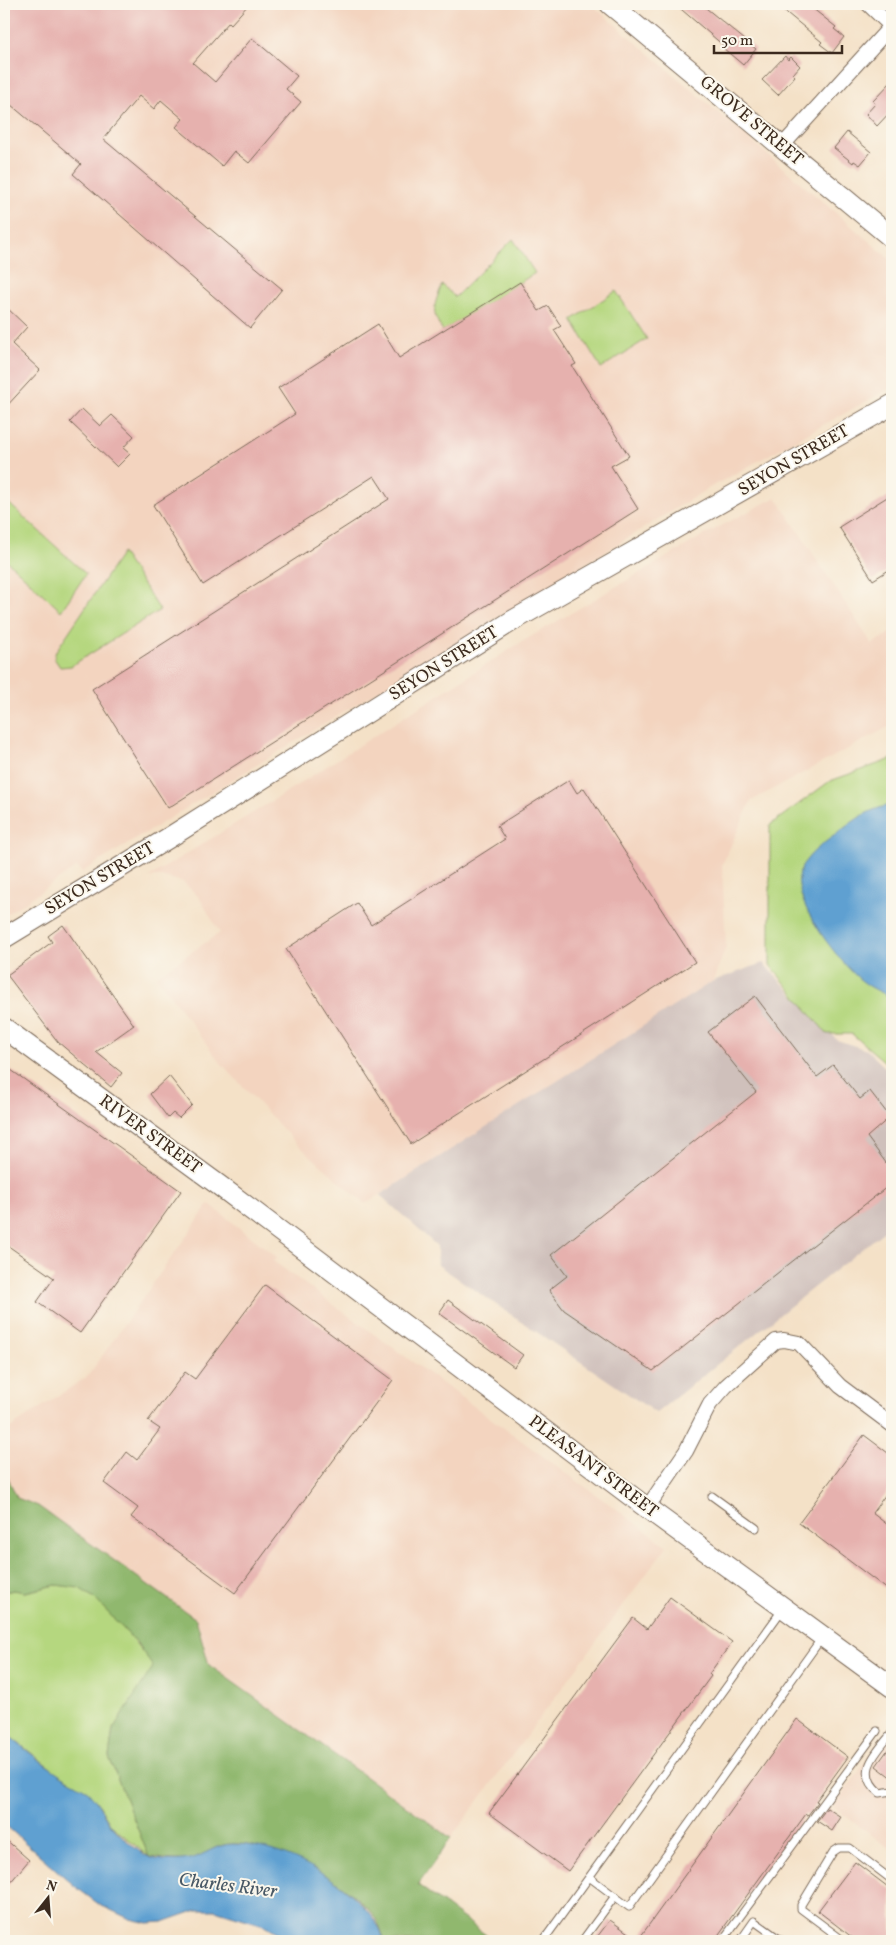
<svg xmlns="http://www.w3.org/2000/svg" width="896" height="1945" viewBox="0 0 896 1945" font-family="Vollkorn,serif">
  <rect width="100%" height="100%" fill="#fbf7ec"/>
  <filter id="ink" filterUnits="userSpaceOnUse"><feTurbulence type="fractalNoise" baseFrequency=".02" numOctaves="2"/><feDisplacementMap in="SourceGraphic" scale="10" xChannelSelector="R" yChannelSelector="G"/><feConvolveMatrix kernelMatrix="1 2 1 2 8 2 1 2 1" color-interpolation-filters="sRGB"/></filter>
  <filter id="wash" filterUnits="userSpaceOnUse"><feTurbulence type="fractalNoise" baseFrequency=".0096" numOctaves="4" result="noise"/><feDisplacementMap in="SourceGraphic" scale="20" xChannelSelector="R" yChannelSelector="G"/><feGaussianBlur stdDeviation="1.12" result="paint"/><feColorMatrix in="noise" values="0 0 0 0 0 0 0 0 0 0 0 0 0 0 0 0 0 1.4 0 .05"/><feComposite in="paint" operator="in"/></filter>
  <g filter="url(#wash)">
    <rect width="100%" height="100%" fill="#f4e1c7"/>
    <path fill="#f3d4bf" d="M4,4H591L892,261V387L709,488L82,872L77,867L4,916Z
      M776,497L872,644L892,632V725L751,801L722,865L726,947L713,981L655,1024L365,1204L296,1143L220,1062L156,976L220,933L199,897L183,882L165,877H149L277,798L520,643L706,534Z
      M209,1204L278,1258L273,1261L667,1546L451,1838L209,1665L196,1619L38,1506L17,1498L4,1469V1432L88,1376Z
      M892,1726V1850L833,1807Z"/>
    <path fill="#cfc0bb" d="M763,963L837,1040L867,1050L892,1074V1225L656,1413L438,1265L437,1246L380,1195L713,981Z"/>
    <path fill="#b5d77f" stroke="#78804e" d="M513,239L535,273L443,331C430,311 434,306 442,285L455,297Z
      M616,291L647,339L601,368L572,320Z
      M4,499L86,574L61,611L4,558Z
      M122,553L160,610L71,666L60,667L54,658L56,651Z
      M892,759V1068L852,1034H827L770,965V825L830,781Z
      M56,1585C63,1586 72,1586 79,1588C101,1597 139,1647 154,1667L113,1729L109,1757L149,1857L111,1825L100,1806L85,1789L56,1772L4,1732V1592L14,1590L25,1592Z"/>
    <path fill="#90b86e" stroke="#667146" d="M4,1469L17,1498L38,1506L196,1619L209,1665L451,1838L418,1885L494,1941H383C384,1895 270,1840 230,1844C215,1845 205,1855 191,1859C178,1862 161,1858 149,1857L109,1757L113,1729L153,1667L136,1642L94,1598L79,1588L56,1585L25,1592L14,1590L4,1592Z"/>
    <path fill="#5ea0d1" stroke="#4c6578" d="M892,805V997C882,993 871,988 862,981C840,963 794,905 799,876C803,856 823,844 839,832C856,819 870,808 892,805Z
      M4,1732C20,1745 37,1759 55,1771C64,1778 75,1782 84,1788C97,1798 102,1813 111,1825C118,1833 139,1853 149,1857C158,1861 180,1861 190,1859C205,1855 216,1844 233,1844C280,1844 346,1879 373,1918C378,1925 383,1932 383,1941H291L267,1926L215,1910H197L163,1922L148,1923L130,1919L100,1905L77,1888L4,1824Z"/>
    <g id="blocks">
      <path fill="#e6b1ae" d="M4,4H249L231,24L229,22L193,63L215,82L252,38L297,76L286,89L301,102L249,163L234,151L222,166L176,127L183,119L161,100L154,109L139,96L103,139L282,289L250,328L73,174L81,164L4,99Z
        M675,4H701L756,49L743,65L723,48L724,46Z
        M776,4H807L836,27L834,29L844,37L832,53L820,44L822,42Z
        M785,56L788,60L791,57L800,66L793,74L795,76L778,95L762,80Z
        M892,81V110L877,126L866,114L875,104L873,101Z
        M847,132L871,152L860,165L854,161L853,163L834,148Z
        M520,282L539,311L548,306L561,326L554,330L576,364L572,366L629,456L611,466L638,509L168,808L92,689L389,499L374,476L203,585L153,505L295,414L278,388L378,324L399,358Z
        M4,305L27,327L12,344L40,370L4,409Z
        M82,409L100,426L112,415L134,436L123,448L130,454L117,467L70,422Z
        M892,494V568L873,580L839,527Z
        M569,780L577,793L584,788L695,962L411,1144L286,949L357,903L371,925L505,839L497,826Z
        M63,925L134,1025L96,1052L122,1073L111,1087L58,1042L7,975L52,942L48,936Z
        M755,996L817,1077L833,1065L860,1099L870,1091L890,1117L867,1137L892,1171V1183L653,1371L564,1310L549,1290L567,1276L551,1255L756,1092L708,1032Z
        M4,1065L181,1191L80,1333L37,1302L54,1278L4,1243Z
        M169,1076L192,1105L179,1118L173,1113L168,1118L150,1094Z
        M265,1285L393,1380L235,1593L131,1517L138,1508L104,1483L127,1452L137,1460L160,1429L148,1421L185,1372L195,1379Z
        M448,1300L523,1355L514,1367L439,1313Z
        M864,1435L892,1456V1486L872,1513L892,1528V1593L799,1523Z
        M670,1597L732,1642L709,1674L711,1676L568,1871L489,1813L633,1618L647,1629Z
        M797,1719L848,1757L816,1801L818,1802L808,1815L806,1814L714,1941H594L610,1920L638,1940Z
        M892,1744V1778L876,1766Z
        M827,1808L841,1817L832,1831L817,1821Z
        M4,1838L29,1860L4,1890Z
        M855,1862L892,1890V1941H857L818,1911Z"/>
    </g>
  </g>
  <g filter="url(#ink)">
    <use href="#blocks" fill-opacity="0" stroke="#7c6a59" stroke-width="1"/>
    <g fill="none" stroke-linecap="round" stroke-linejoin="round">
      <defs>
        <path id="lane" d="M712,1496L756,1528
          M892,1733C877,1752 854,1772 880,1793L892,1791
          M589,1877L629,1907L821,1639
          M543,1941L782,1610
          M582,1941L615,1896
          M722,1941L877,1731
          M740,1941L754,1921L782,1941
          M844,1941L801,1909V1905L833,1852L839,1848H850L892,1880"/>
        <path id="street" d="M868,4L891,26
          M782,146L892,25
          M647,1508L686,1451L710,1404L726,1386L776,1341L784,1340L799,1343L840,1386L892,1425"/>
        <path id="secondary" d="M610,4L892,238
          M4,938L170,837L512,621L892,405
          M4,1028L220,1186L647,1508L892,1687"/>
      </defs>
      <use href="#lane" stroke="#7c6a59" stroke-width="9"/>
      <use href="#street" stroke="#7c6a59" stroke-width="16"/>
      <use href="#secondary" stroke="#7c6a59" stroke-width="22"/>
      <use href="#lane" stroke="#fff" stroke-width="7"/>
      <use href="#street" stroke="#fff" stroke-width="14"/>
      <use href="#secondary" stroke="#fff" stroke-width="20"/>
    </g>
  </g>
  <g text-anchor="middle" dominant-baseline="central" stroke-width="4" stroke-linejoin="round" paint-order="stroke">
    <g font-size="18" fill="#3b2a1e" stroke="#fbf7ec">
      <text transform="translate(751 121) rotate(40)">GROVE STREET</text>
      <text transform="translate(794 461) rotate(-30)">SEYON STREET</text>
      <text transform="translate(444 664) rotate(-32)">SEYON STREET</text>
      <text transform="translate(100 879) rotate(-31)">SEYON STREET</text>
      <text transform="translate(150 1135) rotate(36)">RIVER STREET</text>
      <text transform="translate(593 1467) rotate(37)">PLEASANT STREET</text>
    </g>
    <g font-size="19" font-style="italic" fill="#495966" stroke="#fbf7ec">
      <text transform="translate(228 1886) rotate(7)">Charles River</text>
    </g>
  </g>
  <rect width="896" height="1945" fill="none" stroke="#fbf7ec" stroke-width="20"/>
  <g transform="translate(48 1898) rotate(17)" stroke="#fbf7ec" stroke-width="4" paint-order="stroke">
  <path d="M0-4L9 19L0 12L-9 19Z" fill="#3b2a1e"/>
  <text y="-8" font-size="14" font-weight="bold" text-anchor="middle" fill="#3b2a1e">N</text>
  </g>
  <path d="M714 45v8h128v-8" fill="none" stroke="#3b2a1e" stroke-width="2.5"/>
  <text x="721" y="45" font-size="15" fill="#3b2a1e" stroke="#fbf7ec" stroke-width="4" paint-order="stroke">50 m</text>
</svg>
